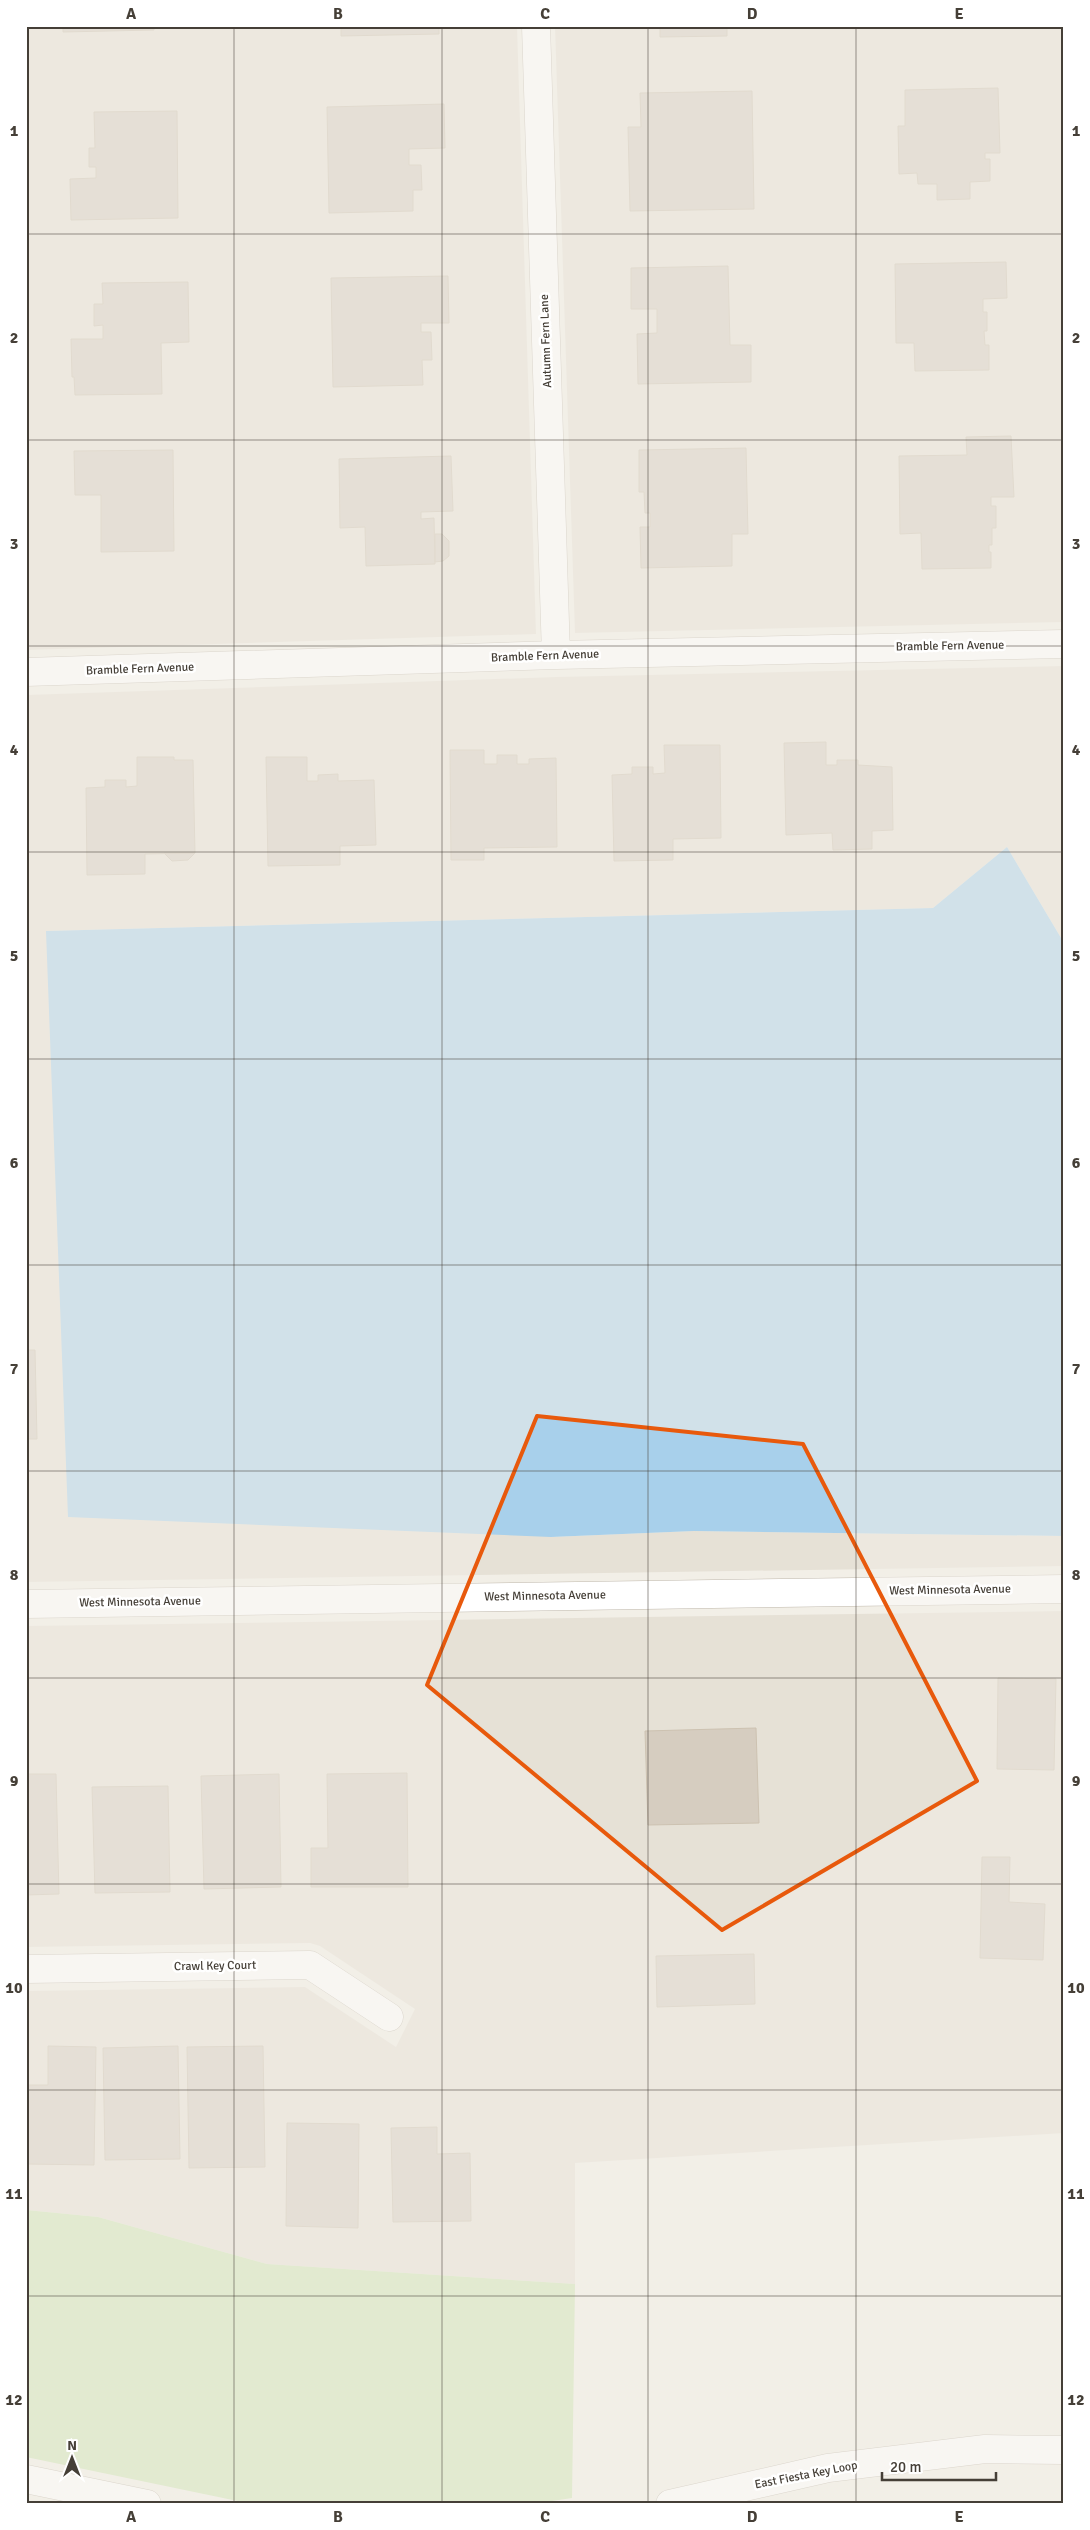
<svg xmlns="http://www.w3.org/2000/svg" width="1090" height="2530" viewBox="0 0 1090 2530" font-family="Signika,sans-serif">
  <rect width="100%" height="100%" fill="#f2efe7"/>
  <path fill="#e6e1d6" d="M26,26H517L536,634L26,650Z
    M555,26H1064V622L575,633Z
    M1064,666V943L1007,847L933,908L46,931L551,1537L694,1531L1064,1536V1566L26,1582V1126L29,1117L26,1116V695L556,677Z
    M1064,1611V2133L575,2163V2284L267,2264L98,2217L26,2210V1991L305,1987L396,2047L415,2009L320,1946L310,1943L26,1947V1626Z"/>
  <path fill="#cee4b3" d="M26,2210L98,2217L267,2264L575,2284L572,2498L532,2504H252L26,2457Z"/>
  <path fill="#a8d0eb" d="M1007,847L1064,943V1536L694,1531L551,1537L68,1517L46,931L933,908Z"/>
  <path fill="#d6cdc0" stroke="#cdc2b1" d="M63,26H154V30L63,32Z
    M341,26H439V34L341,36Z
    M660,26H727V36L660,37Z
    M998,88L1000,153H985V159H990V181L970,182V199L937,200V184H918L917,173L899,174L898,126H905V90Z
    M752,91L754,209L630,211L628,127H641L640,93Z
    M444,104L445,148L409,149V165H421L422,190H413V211L329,213L327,107Z
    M177,111L178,218L71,220L70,179L96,178V167H89V148H95L94,112Z
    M1006,262L1007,298L983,299V312H987V331H984L985,345H989V370L915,371L914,343H896L895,264Z
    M728,266L730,345H751V382L638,384L637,334L657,333V309H631V268Z
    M448,276L449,323H421V332H431L432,360H422L423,385L333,387L331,278Z
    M188,282L189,342L161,343L162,394L75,395L74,377H72L71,339H103V325L94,326V304H103L102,283Z
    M1011,436L1014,497H991V506H996V528H992V545H989V552H991V568L922,569L921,533L900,534L899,456L967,455L966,437Z
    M746,448L748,534H732V566L641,568L640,527H650V513H645L644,492H639V450Z
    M173,450L174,551L101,552V495H75L74,451Z
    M451,456L453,511L421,512V519L434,518L435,564L366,566L365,527L340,528L339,459Z
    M435,534H442L449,541V556L443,561L435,562Z
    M826,742V765H837V760H858V765L892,767L893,830L872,831V849L833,850L832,833L786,835L784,743Z
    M664,745H720L721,838L673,839V860L614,861L612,775L632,774V767H653V774L665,773Z
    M450,750H484V764H497V755H517V764H529V759L556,758L557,847L484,848V860H451Z
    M137,757H174V760H193L195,853L145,854V874L87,875L86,788L105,787V780H126V787L137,786Z
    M266,757H307V781H318V775L338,774V781L374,780L376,845L340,846V865L268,866Z
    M164,853H195L188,860L172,861Z
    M26,1350H35L37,1439H26Z
    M998,1678L1056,1679L1054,1770L997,1769Z
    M756,1728L759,1823L648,1825L645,1731Z
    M407,1773L408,1887H311V1848H328L327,1774Z
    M26,1774H56L59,1894L26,1895Z
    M279,1774L281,1887L204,1889L201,1776Z
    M168,1786L170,1892L95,1893L92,1787Z
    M982,1857H1010L1009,1902L1045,1904L1043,1960L980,1958Z
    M754,1954L755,2004L657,2007L656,1956Z
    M48,2046L96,2047L94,2165L26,2164V2085H48Z
    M178,2046L180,2159L105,2160L103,2048Z
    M263,2046L265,2167L189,2168L187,2047Z
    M287,2123L359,2124L358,2228L286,2226Z
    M437,2127V2154L470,2153L471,2221L393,2222L391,2128Z"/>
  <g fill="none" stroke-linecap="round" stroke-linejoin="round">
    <defs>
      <path id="minor" d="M536,26L556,655
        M26,672L556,655L1064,644
        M26,1604L1064,1589
        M26,1969L310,1965L389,2017
        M26,2479L147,2504
        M670,2504L828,2468L985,2449L1064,2450"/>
    </defs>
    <use href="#minor" stroke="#c0b9ad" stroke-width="29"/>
    <use href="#minor" stroke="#fff" stroke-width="28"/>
  </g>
  <path d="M0 0H1090V2530H0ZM537,1416L803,1444L977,1781L722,1930L427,1685Z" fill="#f2efe7" fill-opacity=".55" fill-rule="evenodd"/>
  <path fill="none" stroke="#e8590c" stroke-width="4" stroke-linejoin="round" d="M537,1416L803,1444L977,1781L722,1930L427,1685Z"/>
  <path fill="none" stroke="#453f37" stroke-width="1" stroke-opacity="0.55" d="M234,26V2504M442,26V2504M648,26V2504M856,26V2504M26,234H1064M26,440H1064M26,646H1064M26,852H1064M26,1059H1064M26,1265H1064M26,1471H1064M26,1678H1064M26,1884H1064M26,2090H1064M26,2296H1064"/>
  <g text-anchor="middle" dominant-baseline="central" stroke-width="5" stroke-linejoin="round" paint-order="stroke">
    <g font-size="12" fill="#453f37" stroke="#fff">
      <text transform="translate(546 341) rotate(-92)">Autumn Fern Lane</text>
      <text transform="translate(950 646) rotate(-1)">Bramble Fern Avenue</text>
      <text transform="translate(545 656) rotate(-2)">Bramble Fern Avenue</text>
      <text transform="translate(140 669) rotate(-2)">Bramble Fern Avenue</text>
      <text transform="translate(950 1590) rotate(-1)">West Minnesota Avenue</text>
      <text transform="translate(545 1596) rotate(-1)">West Minnesota Avenue</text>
      <text transform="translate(140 1602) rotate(-1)">West Minnesota Avenue</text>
      <text transform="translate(215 1966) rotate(-1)">Crawl Key Court</text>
      <text transform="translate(806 2475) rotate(-11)">East Fiesta Key Loop</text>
    </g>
  </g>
  <rect width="1090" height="2530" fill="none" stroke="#ffffff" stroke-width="55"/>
  <g transform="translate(72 2458)" stroke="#ffffff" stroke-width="4" paint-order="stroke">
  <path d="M0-4L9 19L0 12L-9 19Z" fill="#453f37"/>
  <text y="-8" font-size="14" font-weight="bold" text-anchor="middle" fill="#453f37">N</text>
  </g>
  <path d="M882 2472v8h114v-8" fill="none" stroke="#453f37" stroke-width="2.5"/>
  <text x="890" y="2472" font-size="15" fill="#453f37" stroke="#ffffff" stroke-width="4" paint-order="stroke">20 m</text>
  <rect x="28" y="28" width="1034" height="2474" fill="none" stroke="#453f37" stroke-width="2"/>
  <g font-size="16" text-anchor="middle" font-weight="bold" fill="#453f37">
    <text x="131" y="19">A</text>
    <text x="338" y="19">B</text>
    <text x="545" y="19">C</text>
    <text x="752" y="19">D</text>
    <text x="959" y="19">E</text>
    <text x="14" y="136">1</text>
    <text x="1076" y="136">1</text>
    <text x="14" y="343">2</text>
    <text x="1076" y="343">2</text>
    <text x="14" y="549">3</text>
    <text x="1076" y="549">3</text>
    <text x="14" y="755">4</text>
    <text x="1076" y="755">4</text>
    <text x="14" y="961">5</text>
    <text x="1076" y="961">5</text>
    <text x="14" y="1168">6</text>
    <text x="1076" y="1168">6</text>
    <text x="14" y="1374">7</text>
    <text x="1076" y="1374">7</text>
    <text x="14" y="1580">8</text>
    <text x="1076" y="1580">8</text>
    <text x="14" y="1786">9</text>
    <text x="1076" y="1786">9</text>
    <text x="14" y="1993">10</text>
    <text x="1076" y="1993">10</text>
    <text x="14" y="2199">11</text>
    <text x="1076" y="2199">11</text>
    <text x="14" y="2405">12</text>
    <text x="1076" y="2405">12</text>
    <text x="131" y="2522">A</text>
    <text x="338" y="2522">B</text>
    <text x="545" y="2522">C</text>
    <text x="752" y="2522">D</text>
    <text x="959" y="2522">E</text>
  </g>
</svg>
